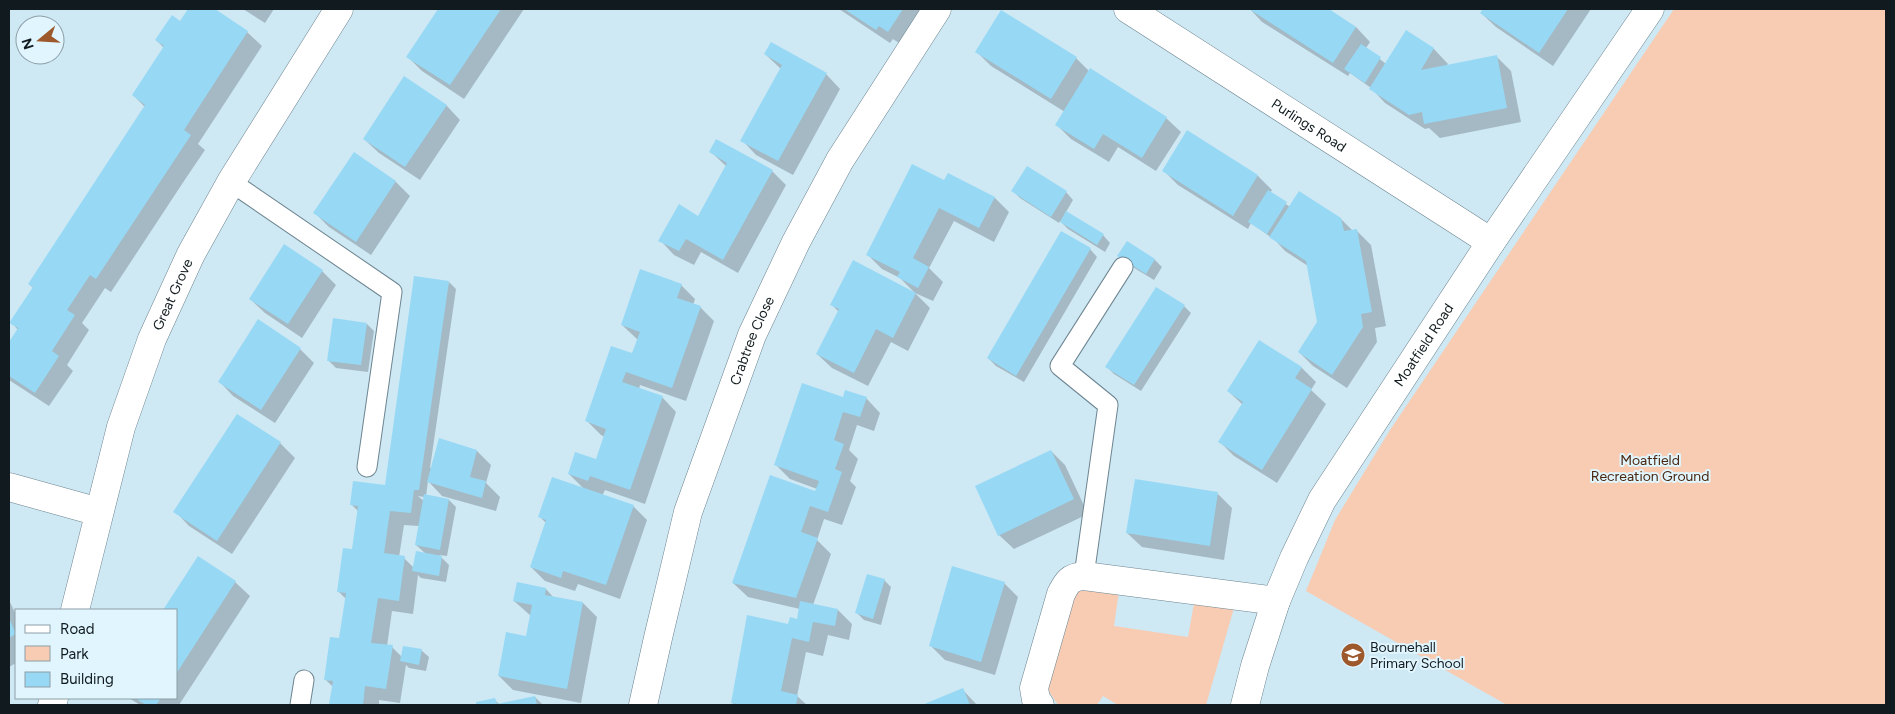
<svg xmlns="http://www.w3.org/2000/svg" width="1895" height="714" viewBox="0 0 1895 714" font-family="Figtree,sans-serif">
  <rect width="100%" height="100%" fill="#cee8f4"/>
  <path fill="#f8ccb3" d="M1674,9H1886V705H1507L1306,591L1335,520L1390,430Z
    M1086,587L1119,591L1114,626L1188,637L1194,603L1234,608L1206,705H1118L1103,696L1097,705H1058L1048,690L1049,675L1073,597L1080,590Z"/>
  <path fill="#0003" fill-rule="evenodd" d="M190,9H213L247,32L262,46L198,144L205,150L186,178L111,292L105,288L82,323L89,330L67,365L73,371L49,406L9,380V344L18,330L11,322L33,288L29,284L145,107L133,95L164,48L156,40L180,23Z
    M243,9H274L265,23Z
    M440,9H524L464,99L422,71L408,57Z
    M839,9H926L902,45L893,39L890,43Z
    M1250,9H1326L1356,27L1370,42L1366,48L1386,64L1406,32L1434,49L1448,64L1446,66L1496,56L1511,71L1521,122L1440,138L1429,128L1425,129L1385,103L1371,88L1350,73L1348,76L1262,22Z
    M1484,9H1591L1553,66L1496,27L1481,13Z
    M977,52L1076,58L1090,72L1166,118L1181,132L1156,171L1118,147L1109,162L1071,139L1057,125L1065,112L991,66Z
    M765,54L826,74L840,89L793,175L756,155L742,140L781,69Z
    M446,105L460,120L420,180L379,153L364,139Z
    M1188,132L1258,176L1272,190L1270,193L1290,207L1341,219L1353,231H1357L1371,245L1386,326L1375,328L1377,342L1347,388L1313,366L1299,352L1319,322L1308,266L1285,251L1275,240L1251,223L1248,229L1178,185L1164,171Z
    M711,152L772,171L786,185L738,273L701,252L694,265L674,255L660,240L699,217L727,167Z
    M948,175L995,198L1009,212L994,242L954,221L929,268L943,282L933,301L915,293L930,308L908,351L891,342L868,386L832,368L817,354L839,312L832,305L914,292L900,278L882,269L867,254L945,182Z
    M395,181L410,196L371,255L329,227L315,213Z
    M1013,191L1066,192L1073,200L1066,212L1103,235L1110,243L1105,252L1068,229L1060,221L1059,223L1020,198Z
    M1127,243L1155,260L1162,267L1154,280L1126,263Z
    M1090,249L1097,257L1024,382L996,366L988,358Z
    M322,271L336,285L302,338L265,313L250,299Z
    M449,282L456,289L430,468L477,451L491,465L486,483L500,497L496,511L442,496L428,481L426,496L449,500L456,507L447,556L439,555L449,565L446,582L421,578L418,575L413,614L392,611L387,646L392,647L402,657L421,650L429,657L426,671L409,668L406,665L400,703L379,700V705H332L331,704L333,687L326,680L340,639L346,599L338,591L353,550L358,511L351,504L388,487ZM418,496L424,497V501ZM404,525L419,526L416,545L426,554L414,568L404,558L399,557Z
    M681,285L695,299L693,305L700,307L714,321L686,401L640,385L639,389L662,397L676,412L645,504L605,490L602,496L633,506L647,520L620,599L578,584L575,591L545,581L531,567L546,523L540,517L585,490L569,474L597,461L605,437L601,435L587,421L633,355L638,340L622,325Z
    M1184,306L1191,313L1141,391L1114,374L1107,367Z
    M367,324L374,331L368,372L336,368L328,360Z
    M300,349L314,363L275,423L233,396L219,381Z
    M1302,368L1316,382L1311,390L1326,404L1277,483L1234,456L1220,442L1243,405L1228,391Z
    M844,398H866L880,413L874,431L857,425L849,450L858,459L850,481L856,487L842,525L824,519L817,540L831,554L813,605L838,610L852,624L849,640L828,635L823,656L806,652L797,696L807,705H735L732,703L789,625L798,620L800,609L748,597L733,583L816,493L817,489L790,479L775,464Z
    M237,415L280,443L295,458L232,554L189,526L175,511Z
    M1051,451L1065,465L1088,514L1014,549L999,535Z
    M1218,494L1232,508L1224,560L1142,547L1127,533Z
    M199,558L235,582L250,596L179,705H140L129,698H176V610H165Z
    M884,580L891,587L881,625L864,620L857,613Z
    M1004,583L1018,597L995,675L945,660L931,646Z
    M546,589L554,598L583,603L597,617L581,703L513,690L499,676L527,637L531,616L514,601Z
    M9,600L16,615V663L9,667Z
    M962,689L977,705H925Z
    M535,697L543,705H478L477,703L494,699L500,705Z"/>
  <path fill="#97d9f5" d="M188,9H215L248,31L184,130L191,135L96,279L90,275L67,310L75,315L52,351L59,356L35,393L9,376V342L18,328L9,323L33,287L28,284L145,105L132,95L164,46L155,40L172,15L180,21Z
    M438,9H501L450,85L406,57Z
    M844,9H903L888,32L879,26L876,30Z
    M1249,9H1329L1356,27L1333,63Z
    M1483,9H1568L1539,53L1480,13Z
    M1001,10L1077,57L1051,99L975,52Z
    M1406,30L1434,48L1421,70L1497,55L1507,108L1424,124L1422,112L1409,115L1369,89Z
    M771,42L827,73L778,161L740,141L782,65L764,54Z
    M1361,44L1381,57L1365,83L1344,69Z
    M1090,68L1167,117L1142,158L1103,134L1094,149L1055,125Z
    M404,76L447,105L405,167L363,139Z
    M1187,130L1258,175L1233,216L1162,171Z
    M716,139L773,170L723,260L686,239L679,251L658,241L679,204L698,216L727,163L709,152Z
    M354,152L396,181L356,242L313,213Z
    M912,164L944,180L948,173L995,197L979,228L939,208L913,258L929,267L918,288L897,277L900,272L866,255Z
    M1027,166L1067,191L1051,217L1011,191Z
    M1268,190L1287,202L1267,234L1248,222Z
    M1299,191L1341,218L1344,231L1357,229L1372,312L1361,314L1363,327L1332,375L1298,352L1317,322L1306,261L1269,237Z
    M1066,211L1104,234L1097,245L1060,222Z
    M1061,231L1091,248L1016,376L987,358Z
    M1127,241L1155,259L1146,274L1117,256Z
    M284,244L323,270L288,324L249,299Z
    M853,260L916,293L893,338L876,329L854,373L816,354L839,309L830,305Z
    M640,269L682,284L677,298L701,306L672,388L626,372L622,382L663,396L630,490L590,476L588,481L568,474L575,452L596,459L606,429L585,421L611,346L632,353L640,332L621,325Z
    M414,276L449,281L419,490H414L411,513L390,511L384,553L405,556L402,578L399,601L378,598L371,643L393,645L386,689L365,686L363,705L329,704L333,681L324,680L330,637L339,638L346,593L337,592L343,548L352,549L358,506L350,505L353,481L385,485Z
    M1156,287L1185,305L1134,385L1105,367Z
    M333,318L367,323L361,365L327,361Z
    M258,319L301,348L261,410L218,382Z
    M1259,340L1302,367L1295,378L1312,389L1262,470L1218,442L1243,402L1227,391Z
    M802,383L843,397L845,390L867,397L860,417L843,412L834,440L844,444L835,469L842,472L828,512L810,506L801,532L818,538L796,598L732,583L770,475L815,491L818,484L819,481L774,465Z
    M237,414L281,442L217,541L173,512Z
    M439,438L477,450L470,477L486,481L482,498L427,482Z
    M1051,450L1074,499L998,536L975,486Z
    M552,477L634,505L606,585L563,571L561,578L530,567L546,520L538,517Z
    M1135,479L1218,492L1210,546L1126,533Z
    M424,494L449,499L440,550L415,545Z
    M416,551L442,556L439,576L412,571Z
    M198,556L236,581L176,674V610H163Z
    M952,566L1005,582L981,662L929,646Z
    M867,574L885,579L873,619L855,613Z
    M517,582L546,588L545,595L583,602L567,689L498,676L506,632L526,636L532,605L513,601Z
    M800,601L838,609L835,626L813,622L809,642L792,638L781,691L798,695L796,705H742L731,703L747,615L788,624L790,617L797,619Z
    M9,618L16,634L9,638Z
    M403,646L422,649L419,665L400,661Z
    M963,688L970,705H922Z
    M535,696L537,705H476V702L495,698L497,704Z
    M135,698H161L156,705H146Z"/>
  <g fill="none" stroke-linecap="round" stroke-linejoin="round">
    <defs>
      <path id="lane" d="M231,182L392,292L367,467
        M1084,576L1108,405L1060,366L1123,267
        M300,705L304,680"/>
      <g id="street">
        <path id="s1" d="M1128,9L1491,242"/>
        <path d="M9,487L99,512"/>
        <path id="s2" d="M75,610L121,427L152,339L191,254L231,182L339,9"/>
        <path d="M52,705L54,698"/>
        <path id="s3" d="M643,705L658,638L688,512L752,335L796,242L840,160L937,9"/>
        <path d="M1040,705L1036,700L1034,688L1061,594C1067,582 1070,577 1084,576L1276,601"/>
        <path id="s4" d="M1245,705L1255,666L1276,601L1294,558L1322,500L1491,242L1650,9"/>
      </g>
    </defs>
    <use href="#lane" stroke="#6d8590" stroke-width="21"/>
    <use href="#street" stroke="#6d8590" stroke-width="29"/>
    <use href="#lane" stroke="#fff" stroke-width="19"/>
    <use href="#street" stroke="#fff" stroke-width="28"/>
  </g>
  <defs>
    <symbol id="school-disc" viewBox="-11 -11 22 22"><circle r="9.5" fill="#9d582c" stroke="#e0f5fe"/><path d="M0-5L7-2L0 1L-7-2ZM-4 1L0 2.5L4 1V4Q0 6-4 4Z" fill="#fff"/></symbol>
  </defs>
  <g fill-rule="evenodd">
    <use href="#school-disc" x="1339" y="641" width="28" height="28"/>
  </g>
  <g text-anchor="middle" dominant-baseline="central" stroke-width="4" stroke-linejoin="round" paint-order="stroke">
    <g font-size="14" fill="#111b1f" stroke="#e0f5fe">
      <text stroke="none"><textPath href="#s1" startOffset="215">Purlings Road</textPath></text>
      <text stroke="none"><textPath href="#s2" startOffset="331">Great Grove</textPath></text>
      <text stroke="none"><textPath href="#s3" startOffset="381">Crabtree Close</textPath></text>
      <text stroke="none"><textPath href="#s4" startOffset="405">Moatfield Road</textPath></text>
    </g>
    <g font-size="14" fill="#49260e" stroke="#e0f5fe">
      <text x="1650" y="460">Moatfield<tspan x="1650" dy="16">Recreation Ground</tspan></text>
    </g>
    <g font-size="14" fill="#111b1f" stroke="#e0f5fe" text-anchor="start">
      <text x="1370" y="647">Bournehall<tspan x="1370" dy="16">Primary School</tspan></text>
    </g>
  </g>
  <rect width="1895" height="714" fill="none" stroke="#111b1f" stroke-width="20"/>
  <rect x="15" y="609" width="162" height="90" fill="#e0f5fe" stroke="#8d9ea5"/>
  <rect x="25" y="625" width="25" height="8" fill="#ffffff" stroke="#8d9ea5"/>
  <text x="60" y="634" font-size="15" fill="#111b1f">Road</text>
  <rect x="25" y="646" width="25" height="15" fill="#f8ccb3" stroke="#8d9ea5"/>
  <text x="60" y="659" font-size="15" fill="#111b1f">Park</text>
  <rect x="25" y="672" width="25" height="15" fill="#97d9f5" stroke="#8d9ea5"/>
  <text x="60" y="684" font-size="15" fill="#111b1f">Building</text>
  <g transform="translate(40 40) rotate(252)"><circle r="24" fill="#e0f5fe" stroke="#8d9ea5"/>
  <path d="M0-4L9 19L0 12L-9 19Z" fill="#9d582c"/>
  <text y="-8" font-size="14" font-weight="bold" text-anchor="middle" fill="#111b1f">N</text>
  </g>
</svg>
